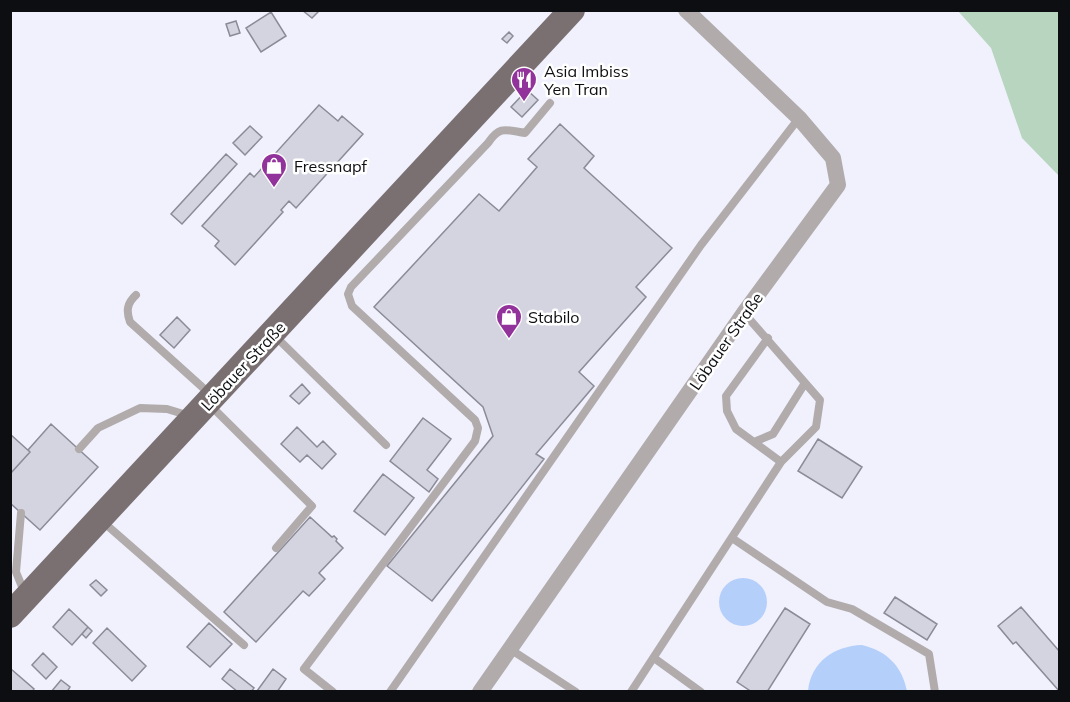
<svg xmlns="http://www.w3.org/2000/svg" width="1070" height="702" viewBox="0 0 1070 702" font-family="Mulish,sans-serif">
  <rect width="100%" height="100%" fill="#f0f1fd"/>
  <path fill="#b8d5bf" d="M958,11H1059V176L1022,138L991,48Z"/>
  <path fill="#b5cffb" d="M719 602a24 24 0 1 1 48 0a24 24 0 1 1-48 0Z
    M862,645C887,651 902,666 907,691H808C811,662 834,646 862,645Z"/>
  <path fill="#d3d4e0" stroke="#8a8b96" stroke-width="1.5" d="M302,10H320L312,18Z
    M271,12L286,36L261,52L246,28Z
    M236,21L240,33L230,36L226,24Z
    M509,32L513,36L507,43L502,39Z
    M527,90L538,100L522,117L511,107Z
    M319,105L338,121L342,116L363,134L296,208L289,201L281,210L283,212L235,265L215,246L219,241L202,226L250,173L254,177Z
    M560,124L594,156L584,168L672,248L636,287L646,297L579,372L594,386L536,454L544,459L432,601L387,566L493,436L483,407L374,307L479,194L499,211L537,167L528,159Z
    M250,126L262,137L245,155L233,143Z
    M226,154L237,164L182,224L171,214Z
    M177,317L190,330L174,348L160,335Z
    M302,384L310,393L299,404L290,396Z
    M423,418L451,439L427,470L438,479L429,492L390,461Z
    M51,424L98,467L40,530L10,503V474L30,452L28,450Z
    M297,427L317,447L323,441L336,454L322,469L307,455L300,462L281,444Z
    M10,434L30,452L10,474Z
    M818,439L862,467L842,498L798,471Z
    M383,474L414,498L385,535L354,511Z
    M310,517L332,537L334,536L337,539L336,541L343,548L319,573L325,579L309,596L303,591L256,642L224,612Z
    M96,580L107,590L101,596L90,585Z
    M895,597L937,624L927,640L884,613Z
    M1021,607L1060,652V692L1016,642L1013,644L998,626Z
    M785,608L810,624L767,692H752L737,682Z
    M69,609L88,627L72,645L53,627Z
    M209,623L232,644L210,667L187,647Z
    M88,627L92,631L86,638L82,634Z
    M107,628L146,666L132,681L93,643Z
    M43,653L57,667L46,679L32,665Z
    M11,669L34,689L32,692H10Z
    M230,669L254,688L251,692H238L222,679Z
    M273,669L286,679L277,692H259L257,691Z
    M61,680L70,687L67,692H51Z"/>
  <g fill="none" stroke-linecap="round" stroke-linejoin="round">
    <path stroke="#b1abac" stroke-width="8" d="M136,295C127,303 126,311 130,322L211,395
      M275,336L386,445
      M768,338L726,396L727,411L736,429L781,462
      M208,403L312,506L276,548
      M754,442L773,434L805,383
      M79,449L98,428L140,408L167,409L190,416
      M21,513L16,572L25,594
      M102,521L244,645
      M732,538L827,602L852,609L929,654L935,692
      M510,649L576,692
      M654,658L701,692
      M333,692L304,669L475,441L478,428L475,420L352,306L348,294L351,287L488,143C500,125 506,130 525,133L550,103
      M390,692L701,245L799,118
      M631,692L781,462L816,427L820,400L744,313"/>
    <path stroke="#b1abac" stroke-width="16" d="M480,692L744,313L838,185L833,158L799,118L686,10"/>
    <path stroke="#7a7072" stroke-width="26" d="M10,615L572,10"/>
  </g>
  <defs>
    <symbol id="restaurant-pin" viewBox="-11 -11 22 30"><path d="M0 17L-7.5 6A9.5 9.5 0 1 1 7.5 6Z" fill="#92329b" stroke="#fff"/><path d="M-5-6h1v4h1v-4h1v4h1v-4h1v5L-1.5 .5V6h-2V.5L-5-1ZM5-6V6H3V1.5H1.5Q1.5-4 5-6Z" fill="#fff"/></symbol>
    <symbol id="shop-pin" viewBox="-11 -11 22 30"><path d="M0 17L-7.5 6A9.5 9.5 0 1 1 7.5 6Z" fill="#92329b" stroke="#fff"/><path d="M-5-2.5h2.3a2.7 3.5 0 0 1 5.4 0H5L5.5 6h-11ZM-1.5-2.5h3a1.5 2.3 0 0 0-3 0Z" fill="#fff"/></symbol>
  </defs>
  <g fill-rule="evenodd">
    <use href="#restaurant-pin" x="509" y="65" width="30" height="40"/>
    <use href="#shop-pin" x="259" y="151" width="30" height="40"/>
    <use href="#shop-pin" x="494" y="302" width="30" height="40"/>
  </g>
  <g text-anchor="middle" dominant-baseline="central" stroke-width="5" stroke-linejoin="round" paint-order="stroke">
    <g font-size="16" fill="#0d0e11" stroke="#fff" text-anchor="start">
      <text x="544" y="71">Asia Imbiss<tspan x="544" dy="18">Yen Tran</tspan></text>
      <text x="294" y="166">Fressnapf</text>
      <text x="528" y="317">Stabilo</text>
    </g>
    <g font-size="16" fill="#0d0e11" stroke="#fff">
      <text transform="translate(726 341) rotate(-55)">Löbauer Straße</text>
      <text transform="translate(243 366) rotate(-47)">Löbauer Straße</text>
    </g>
  </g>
  <rect width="1070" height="702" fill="none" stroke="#0d0e11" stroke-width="24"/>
</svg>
